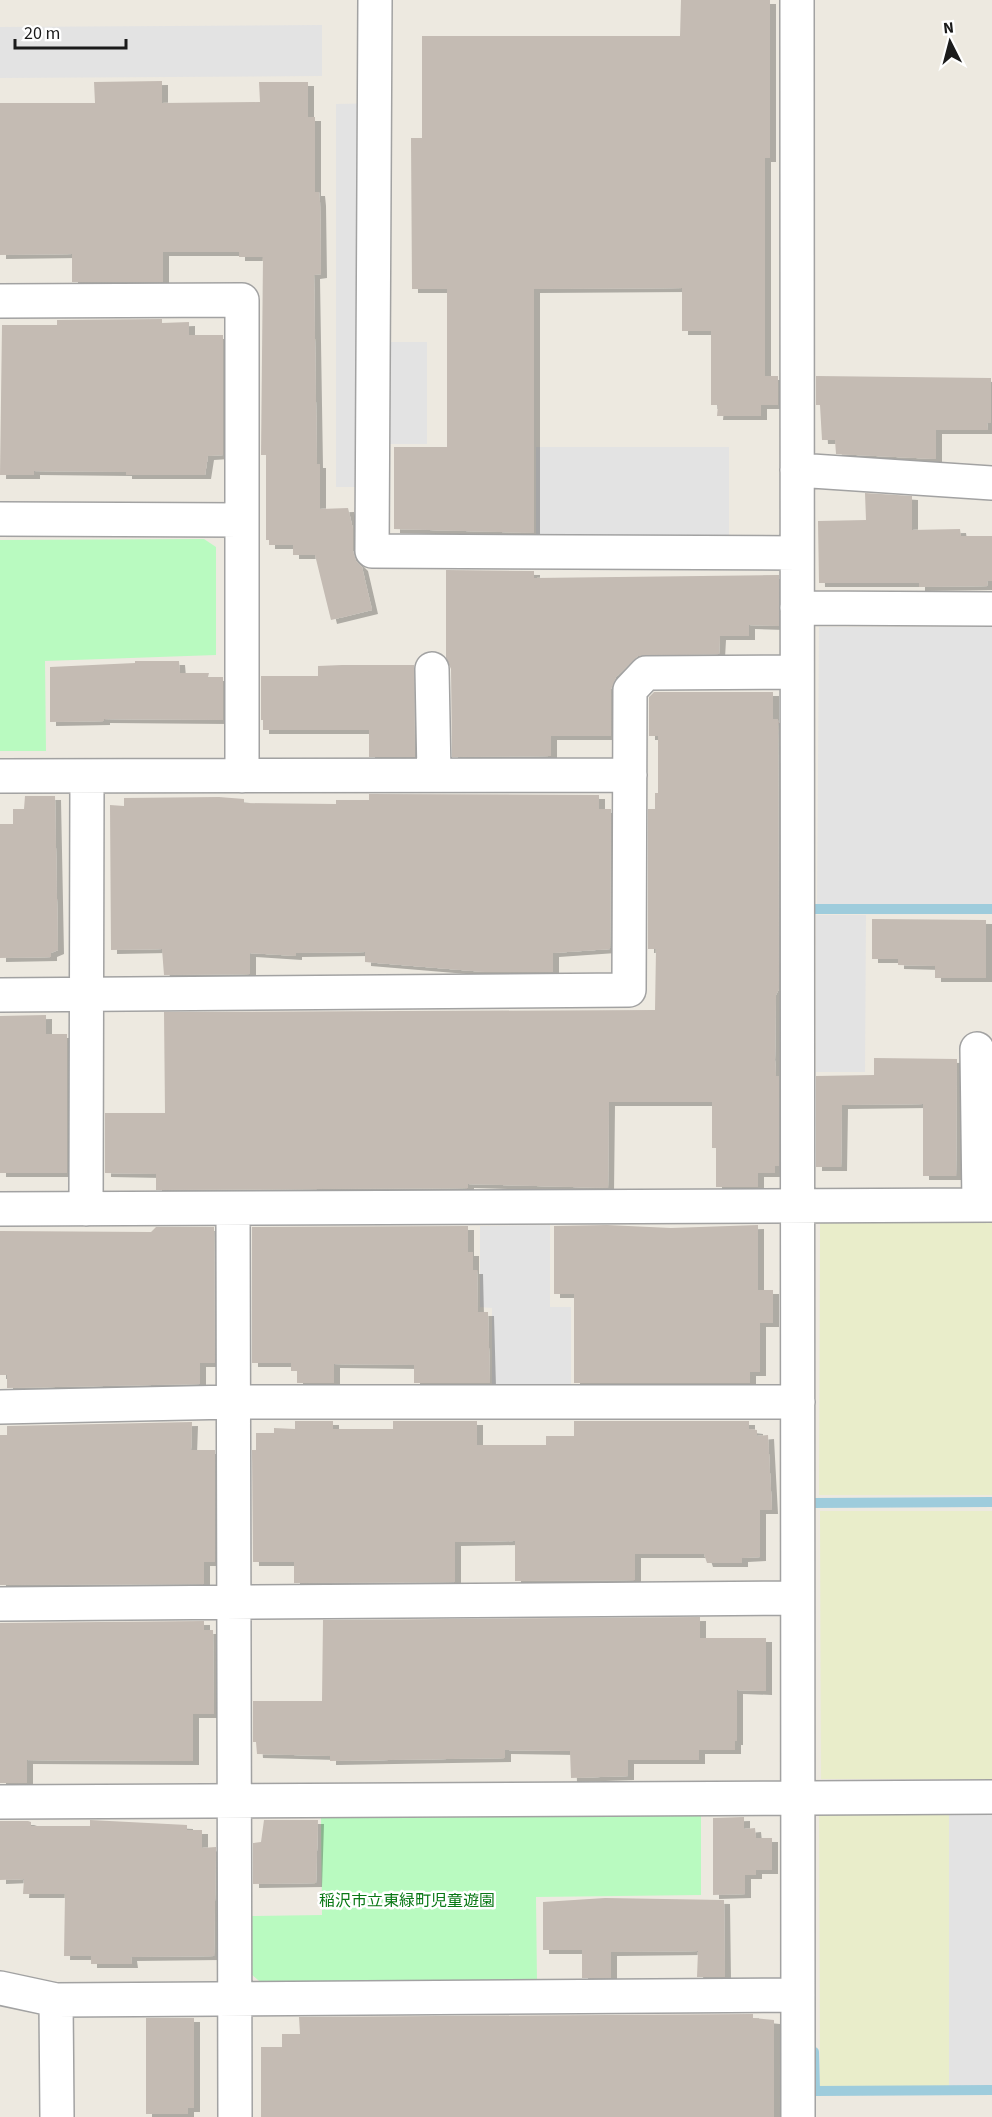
<svg xmlns="http://www.w3.org/2000/svg" width="992" height="2117" viewBox="0 0 992 2117" font-family="'Source Sans 3','Noto Sans JP',sans-serif">
  <defs>
    <filter id="shadow"><feDropShadow dx="6" dy="4" stdDeviation="0" flood-color="#0004"/></filter>
  </defs>
  <rect width="100%" height="100%" fill="#ede9e0"/>
  <path fill="#e9edca" d="M820,1219H992V1495H819Z
    M820,1511H992V1779H821Z
    M819,1807H949V2086L820,2087Z"/>
  <path fill="#b9fac0" d="M204,539L216,547V655L45,661L46,751H0V540Z
    M701,1814V1895L536,1897L537,1984L265,1986L251,1974V1916L322,1915L321,1817Z"/>
  <path fill="#e3e3e3" d="M322,25V76L0,78V27Z
    M389,103L390,342H427V444H390V487H336V104Z
    M536,447H729V537L536,538Z
    M819,627H992V904L817,905Z
    M816,915H866L865,1072H816Z
    M550,1225V1307H571V1391H492V1308L480,1307V1226Z
    M949,1807H992V2086H949Z"/>
  <g fill="none" stroke-linecap="round" stroke-linejoin="round">
    <path stroke="#9eccdc" stroke-width="10" d="M811,909H992
      M812,1503L992,1502
      M814,2052L815,2091L992,2090"/>
  </g>
  <path fill="#c4bbb3" filter="url(#shadow)" d="M681,0H770V158H765V376H778V405H761V416H717L718,405H711V331H682V288L534,289V533L394,529V447H447V289H412L411,138H422V36H680Z
    M162,81V103L260,102L259,82H308V117H315V192H319L320,202L321,274L314,275L317,464H320V509L348,508L353,529V551L356,561L362,567L372,610L331,620L315,555H293V545H269V540H266V455H261L263,257H239V252H163V282H72V254L0,255V103H95L94,82Z
    M162,319V323L189,322V335H223V455L208,456L205,475H126V472L34,471V475H0L2,325H57V320Z
    M816,376L991,378V423H987L988,430H936V459L836,454L835,440H822L820,405H816Z
    M865,493L912,496V530L960,529L961,536H992V581H987L988,586L919,587V583H819L818,521L866,520Z
    M446,570L534,571V578L779,575V626L749,625V636H720L719,654L638,656L616,677L611,689V736H551V756L452,757L451,669L446,658Z
    M135,661H179L180,673H209L208,677H223V720L104,719V721L50,722V667L135,663Z
    M342,665H414L415,757H369V730H263V720H261V676H318V666Z
    M654,692H773V719H778L779,989L776,995L775,1060L776,1076H779V1166H775V1173H758V1187H716V1148H712V1102H609L608,1188L468,1184V1188L156,1190V1174L105,1173V1113H165L164,1012L655,1010L656,949H648V809H655V793H658V736H649V697Z
    M369,794L599,795V809H611L610,949L553,953V972H485L365,962V952L296,953V956L250,953V974L164,975L162,949L111,950L110,805L124,806V798L219,797L244,799V803L336,804V800H369Z
    M25,796H55L58,950L51,953V957L0,958V824H13V809H24Z
    M872,919L986,920V978H935V966L898,965V959H872Z
    M46,1015V1034H67V1173H0V1016Z
    M874,1058L957,1059L956,1176H923V1104L842,1105L841,1167H816V1076L874,1075Z
    M607,1225L671,1228L758,1225V1290H773V1323H760V1372H750V1383H574V1294H554V1226Z
    M468,1226V1252H473V1270H477L478,1312H488L490,1383H414V1365L334,1364V1383H297V1371H291V1363H252V1227Z
    M156,1227H214L215,1363H200V1384L7,1388V1375H0V1231L151,1232Z
    M295,1421H333V1429H393V1421H477V1445H546V1436H574V1421H749V1429L757,1430V1436L768,1435L772,1510H760V1557L742,1558V1563H707L704,1554H635V1580L515,1581V1541L455,1542V1582L294,1583V1562H253L252,1450H256V1433H274V1428L295,1429Z
    M192,1422L191,1450H215V1562H204V1584L0,1585V1435H7V1426Z
    M700,1617V1638H766V1691L737,1690V1741H735V1750H699V1760H628V1776L571,1778L570,1751L505,1750V1758L330,1761V1756L257,1754L256,1742H253V1701H322L323,1620Z
    M204,1621V1630H213L214,1714H193V1761L27,1760V1783H0V1623Z
    M744,1817V1829L755,1828L756,1838H772V1870H756V1875H745V1894L713,1895V1818Z
    M90,1820L187,1825V1830H202V1848L216,1847L214,1956L131,1957L132,1964H91V1956H64L65,1894H23L24,1879L0,1880V1821H28L31,1822V1826H90Z
    M264,1820H318L316,1883L253,1884V1843L261,1842Z
    M605,1898L724,1900L725,1977H697L698,1951L611,1952V1978H582V1950H543V1902Z
    M753,2014V2018L774,2020V2117H261V2047H282V2034H300L299,2017Z
    M146,2018H194V2108H188V2114H146Z"/>
  <g fill="none" stroke-linecap="round" stroke-linejoin="round">
    <defs>
      <path id="minor" d="M375,0L372,551L797,553
        M797,0L798,2117
        M0,301L242,300V776
        M797,470L992,483
        M0,519L242,520
        M797,608L992,609
        M432,669L434,775
        M0,776L630,775
        M0,995L629,990L630,690L646,673L797,672
        M977,1049L979,1205
        M0,1209L992,1205
        M86,1209L87,776
        M233,1209L235,2117
        M0,1407L233,1402H798
        M0,1604L797,1598
        M0,1802L992,1797
        M0,1988L56,2000L798,1995
        M56,2000L57,2117"/>
    </defs>
    <use href="#minor" stroke="#a2a2a2" stroke-width="36"/>
    <use href="#minor" stroke="#fff" stroke-width="33"/>
  </g>
  <g text-anchor="middle" dominant-baseline="central" stroke-width="5" stroke-linejoin="round" paint-order="stroke">
    <g font-size="16" fill="#097815" stroke="#fff">
      <text x="407" y="1901">稲沢市立東緑町児童遊園</text>
    </g>
  </g>
  <g transform="translate(950 42) rotate(354)" stroke="#ffffff" stroke-width="4.5" paint-order="stroke">
  <path d="M0-4.5L10 22L0 15L-10 22Z" fill="#1b1b1b"/>
  <text y="-9" font-size="16" font-weight="bold" text-anchor="middle" fill="#1b1b1b">N</text>
  </g>
  <path d="M15 39v9h111v-9" fill="none" stroke="#1b1b1b" stroke-width="3"/>
  <text x="24" y="39" font-size="18" fill="#1b1b1b" stroke="#ffffff" stroke-width="4.5" paint-order="stroke">20 m</text>
</svg>
